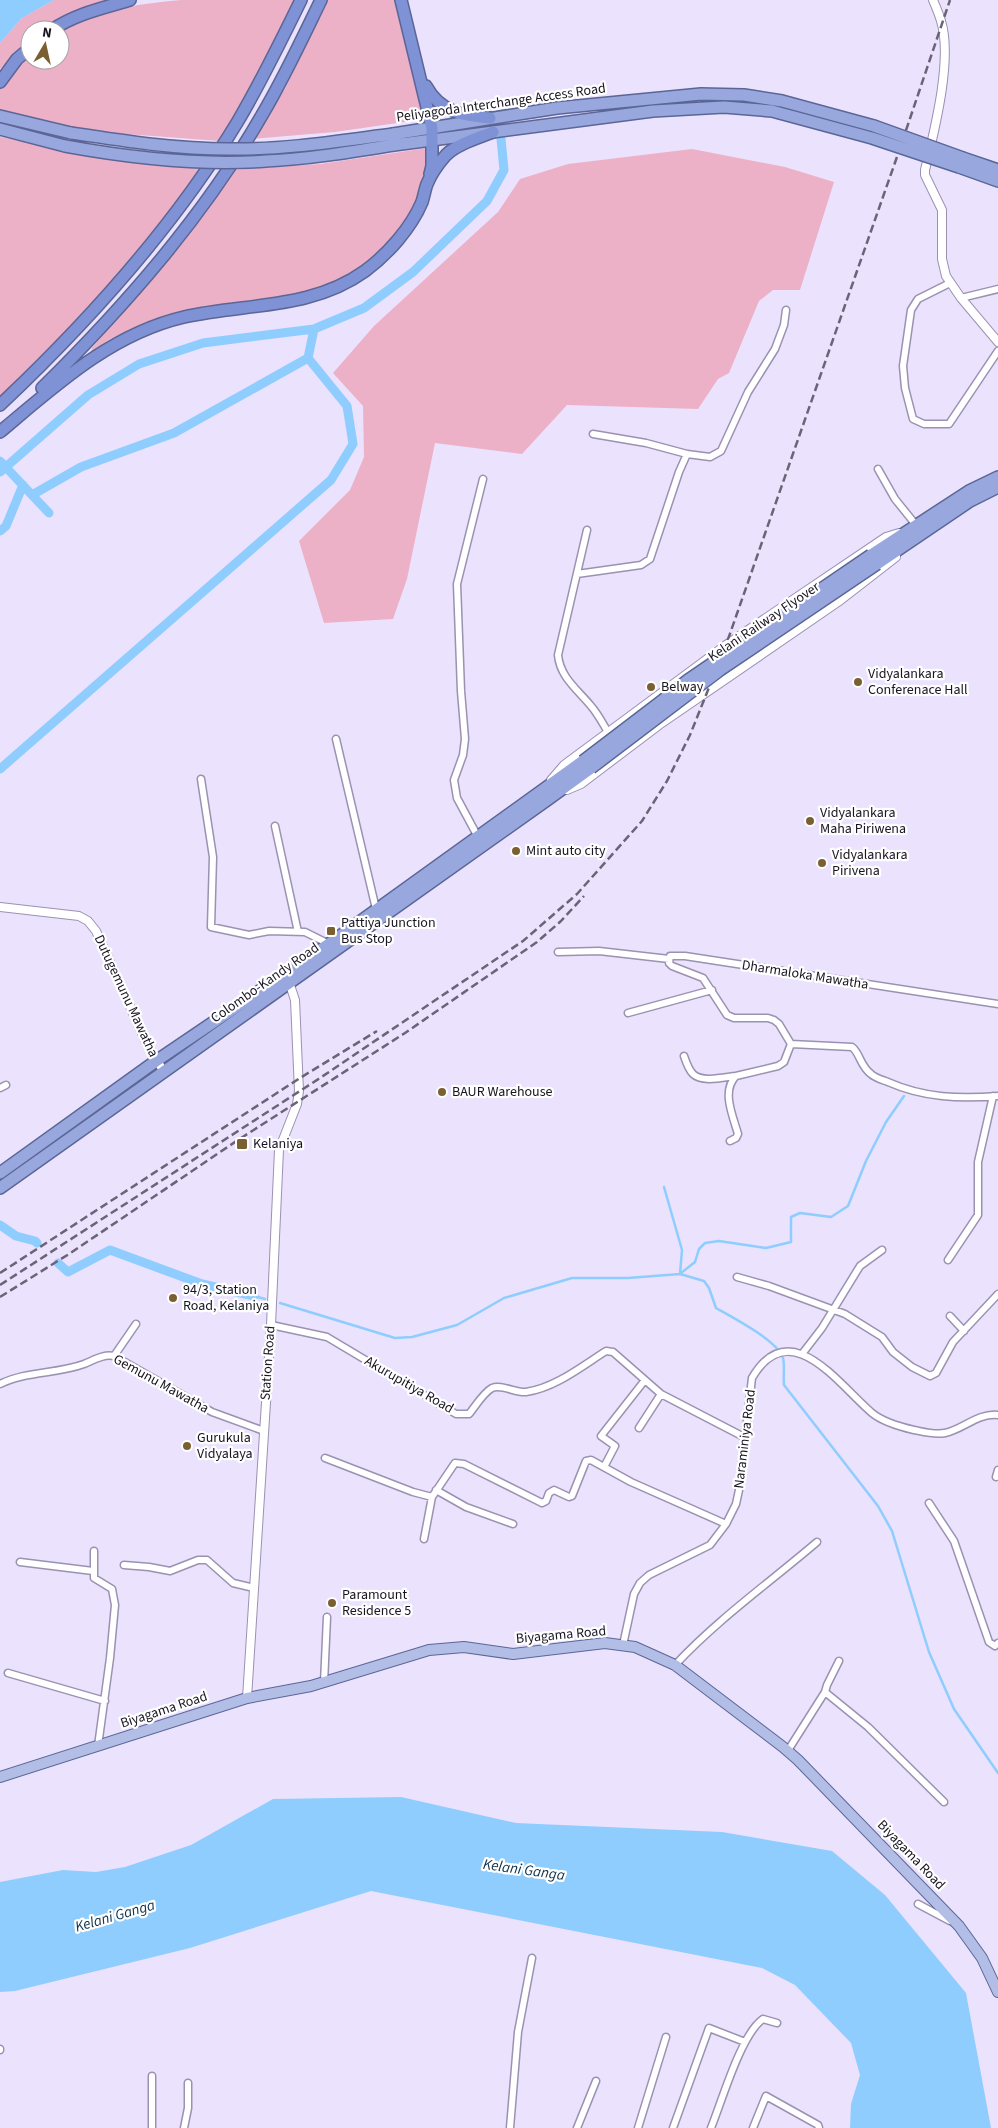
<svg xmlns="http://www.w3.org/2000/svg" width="998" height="2128" viewBox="0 0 998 2128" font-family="'Source Sans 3',sans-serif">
  <rect width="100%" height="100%" fill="#ebe2fe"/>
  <path fill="#edb1c7" d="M54,0H110L63,17L42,30H30V40L0,69V43L22,18Z
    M181,0H296L275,43L220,141L98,132L0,112V89L11,73L30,54V60H60V30C97,9 139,4 181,0Z
    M328,0H397L425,119L335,132L252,139L285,89Z
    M0,137L89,155L205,166L125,272L0,400Z
    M427,148V172L415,204L401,228L377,254L347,277L316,291L136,328L110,339L91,352L92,348L150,280L232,170L320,164Z
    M692,149L785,167L834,182L800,290H773L759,301L729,373L718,379L698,409L567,405L522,454L435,443L407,579L393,619L324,623L299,541L350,490L364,457L363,406L333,373L374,326L498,212L520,179L568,164Z"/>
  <path fill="#8fcdfe" d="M0,0H54L22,18L0,43Z
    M401,1797L516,1823L722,1832L832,1851L885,1895L966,1993L991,2128H850L851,2104L860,2075L851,2043L795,1985L762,1968L371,1891L190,1948L15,1991L0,1992V1882L63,1870L96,1872L125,1867L191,1845L273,1799Z"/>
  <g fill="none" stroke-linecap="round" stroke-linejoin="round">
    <path stroke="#8fcdfe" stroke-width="2.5" d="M664,1187L682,1250L680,1274
      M681,1273L695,1262L699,1249L705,1243L719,1241L766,1248L791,1242V1217L800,1213L831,1217L848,1206L866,1161L886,1122L904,1096
      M254,1296L265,1299
      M280,1303L395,1338L412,1337L457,1325L504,1298L572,1278H628L680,1274L704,1281L709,1288L716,1308C732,1317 778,1341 783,1358C785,1366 783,1376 784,1385L878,1506L892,1531L929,1652L954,1709L998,1773"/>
    <path stroke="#8fcdfe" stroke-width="9" d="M0,461L49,513
      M0,472L88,395L139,364L203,343L314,329
      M32,495L81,467L174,433L308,358
      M0,531L6,526L23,485
      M0,769L331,480L353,444L347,406L308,358L314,329L364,308L413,272L487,201L504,170L501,139
      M0,1225L16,1236L35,1241L37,1243
      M58,1263L68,1272L110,1250L202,1284L254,1296"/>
    <defs>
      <path id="minor" d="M950,283L918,299L911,310L903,366L905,388L913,419L924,424H949L998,351
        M961,298L998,289
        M593,434L646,443L687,454
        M878,469L895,499L916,525
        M587,530L558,655C560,677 577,689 591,706C598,714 603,724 608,732
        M577,574L641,565L650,559L679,472L687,454L710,457L721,451L748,392L775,349L784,325L786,310
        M336,739L376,909
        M201,779L213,857L211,927L249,935L269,931L305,932L329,944
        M275,826L298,932
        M478,837L457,798L454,780L463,755L465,739L461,691L457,584L483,479
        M558,952L599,951L669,959
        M628,1013L712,990
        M791,1044L779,1024L774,1020L768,1018H734L727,1015L703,978L672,966L669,963L670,956H685L998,1004
        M791,1044L852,1047C860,1053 860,1066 871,1074C875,1078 883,1080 888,1082C924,1098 960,1099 998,1096
        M684,1056C686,1062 689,1070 693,1074C702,1083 725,1077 736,1076
        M0,1088L6,1085
        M730,1141L736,1138L738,1134C733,1116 721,1091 736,1076L778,1066L784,1062L791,1044
        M948,1260L978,1215V1162L993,1096
        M737,1277L769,1286L845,1314L882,1337L893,1352L912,1367L930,1376L936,1373L953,1342L998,1294
        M950,1316L964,1331
        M271,1325L327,1337L456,1414H469C475,1407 483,1393 492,1388C501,1384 516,1393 526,1392C555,1388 582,1366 606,1351L613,1352L661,1394L744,1437
        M802,1354L822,1328L860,1266L882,1250
        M114,1356L136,1324
        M0,1384C26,1371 57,1374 84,1364C94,1360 103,1354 114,1356L212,1412L264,1431
        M639,1428L661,1394
        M325,1458L413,1492L432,1497
        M604,1467L615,1446L601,1436L645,1380
        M996,1477L998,1470
        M436,1490L466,1507L513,1524
        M929,1503L954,1541L989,1642L995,1646L998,1643
        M424,1539L432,1497L455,1463L464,1464L542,1503L546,1501L549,1493L554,1490L569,1497L572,1496L586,1461L591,1460L631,1482L726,1524
        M94,1551V1578L112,1589L115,1605L110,1658L98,1746
        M20,1562L93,1571
        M124,1565L149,1567L170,1571L198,1560H207L233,1583L254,1588
        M623,1645L634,1594L640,1583L649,1575L710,1545L726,1524L736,1504L739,1490L752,1378C790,1313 839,1385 872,1413C883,1422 901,1427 914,1430C924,1432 935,1435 945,1433C964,1429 977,1413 998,1415
        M675,1665C718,1619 769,1583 817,1542
        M8,1673L105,1701
        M324,1683L327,1617
        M825,1692L868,1727L944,1802
        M787,1752L825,1692L827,1685L839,1661
        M918,1904L950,1921
        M0,2050V2049
        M152,2076V2128
        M184,2128L188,2108V2083
        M510,2128L518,2032L532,1958
        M577,2128L596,2081
        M638,2128L666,2037
        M673,2128L709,2028L745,2042
        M711,2128C722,2101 741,2034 763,2019L777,2023
        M753,2128L766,2096L818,2125L819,2128"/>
      <path id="tertiary" d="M933,0C936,7 939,14 941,21C953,59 934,132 925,170V175L942,210V259L946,276L961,298L998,342
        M551,780L564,765L726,645L886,537L899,533
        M567,790L581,784L659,725L838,602L896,557
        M0,907L79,916L88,921L96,931L147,1044L164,1072
        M247,1698L271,1325L279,1150L297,1104L299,1091L295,1000L288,979"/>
      <path id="primary" d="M0,1777L247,1698L311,1686L429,1650L464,1647L513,1654L605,1643L635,1647L675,1665L783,1747L798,1760L959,1926L982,1958L998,1992"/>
      <path id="trunk" d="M0,116L71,133
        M0,129L65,146
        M393,134L557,108L701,94L744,95L782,101L874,126
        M394,145L653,111L724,107L772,111L872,138
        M963,158L998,170
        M959,167L998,181
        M871,555L969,491L998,477
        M877,564L970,501L998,487
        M0,1173L156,1061L329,944L583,761
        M0,1188L547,800L591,768"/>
      <path id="motorway" d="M401,0L432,128V166L430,174
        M52,30C75,14 103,8 130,0
        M0,82L17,59L30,48
        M426,86C440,112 463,116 490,118
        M42,388C125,306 204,216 262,115C284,78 302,39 321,0
        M0,405C90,320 174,227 238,121C261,82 281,41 301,0
        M0,432C56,385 111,334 184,317C245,303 311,310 365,271C388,254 411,228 422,202C424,196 425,189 427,184C431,174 439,163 446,155C457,144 478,138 493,132"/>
    </defs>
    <use href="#minor" stroke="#9b91b1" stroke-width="9"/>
    <use href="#tertiary" stroke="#9b91b1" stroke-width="10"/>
    <use href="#primary" stroke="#5b6696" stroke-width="12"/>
    <use href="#trunk" stroke="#5b6696" stroke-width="14"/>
    <use href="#motorway" stroke="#5b6696" stroke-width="14"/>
    <use href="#minor" stroke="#fff" stroke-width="6"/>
    <use href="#tertiary" stroke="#fff" stroke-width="8"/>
    <use href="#primary" stroke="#b2bee6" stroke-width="10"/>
    <use href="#trunk" stroke="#98a8de" stroke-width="11"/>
    <use href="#motorway" stroke="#7f92d5" stroke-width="11"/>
    <path stroke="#6a6476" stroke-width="2.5" stroke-dasharray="8 4" stroke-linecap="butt" d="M0,1273L300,1078L377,1031
      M0,1285L320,1078L523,941L577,894L642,821L667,781L690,735L726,645L898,154L950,0
      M0,1297L69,1254L238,1140L405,1033L537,942L561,921L584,896"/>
    <defs>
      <path id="trunk-bridge" d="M874,126L963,158
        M71,133C124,141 176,149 230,149C284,150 339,141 393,134
        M872,138L959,167
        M65,146C131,158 199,166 266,161C309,159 351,152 394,145
        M583,761L663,700L688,680L871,555
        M591,768L720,670L877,564"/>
    </defs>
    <use href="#trunk-bridge" stroke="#5b6696" stroke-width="14" stroke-linecap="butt"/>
    <use href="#trunk-bridge" stroke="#98a8de" stroke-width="11"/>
  </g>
  <g fill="#7a5f31" stroke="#fff" stroke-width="2">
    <circle cx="858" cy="682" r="5"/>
    <circle cx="651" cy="687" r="5"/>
    <circle cx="810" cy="821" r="5"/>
    <circle cx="516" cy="851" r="5"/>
    <circle cx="822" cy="863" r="5"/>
    <rect x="326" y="926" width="10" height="10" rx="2.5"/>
    <circle cx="442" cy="1092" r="5"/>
    <rect x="236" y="1138" width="12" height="12" rx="2.5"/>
    <circle cx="173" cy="1298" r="5"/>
    <circle cx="187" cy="1446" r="5"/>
    <circle cx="332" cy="1603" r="5"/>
  </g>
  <g text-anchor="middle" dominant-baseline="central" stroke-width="4.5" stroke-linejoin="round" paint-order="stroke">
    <g font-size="14" fill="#181420" stroke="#fff">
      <text transform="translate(501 103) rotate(-8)">Peliyagoda Interchange Access Road</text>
      <text transform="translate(764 622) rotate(-34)">Kelani Railway Flyover</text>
      <text transform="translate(805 975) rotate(9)">Dharmaloka Mawatha</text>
      <text transform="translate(265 983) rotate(-35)">Colombo-Kandy Road</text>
      <text transform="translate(126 996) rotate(65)">Dutugemunu Mawatha</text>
      <text transform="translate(268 1363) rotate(-86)">Station Road</text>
      <text transform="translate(161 1384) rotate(29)">Gemunu Mawatha</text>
      <text transform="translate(409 1385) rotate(30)">Akurupitiya Road</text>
      <text transform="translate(745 1439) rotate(-83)">Naraminiya Road</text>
      <text transform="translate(561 1635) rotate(-5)">Biyagama Road</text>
      <text transform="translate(164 1710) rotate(-18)">Biyagama Road</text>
      <text transform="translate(911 1855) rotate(46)">Biyagama Road</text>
    </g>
    <g font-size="14" fill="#181420" stroke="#fff" text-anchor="start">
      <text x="868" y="674">Vidyalankara<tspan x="868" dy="16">Conferenace Hall</tspan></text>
      <text x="661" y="687">Belway</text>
      <text x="820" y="813">Vidyalankara<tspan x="820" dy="16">Maha Piriwena</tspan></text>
      <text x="526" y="851">Mint auto city</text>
      <text x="832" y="855">Vidyalankara<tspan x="832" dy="16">Pirivena</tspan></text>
      <text x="341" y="923">Pattiya Junction<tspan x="341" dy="16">Bus Stop</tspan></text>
      <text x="452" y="1092">BAUR Warehouse</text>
      <text x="253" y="1144">Kelaniya</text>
      <text x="183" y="1290">94/3, Station<tspan x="183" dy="16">Road, Kelaniya</tspan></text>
      <text x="197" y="1438">Gurukula<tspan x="197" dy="16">Vidyalaya</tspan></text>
      <text x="342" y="1595">Paramount<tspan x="342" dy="16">Residence 5</tspan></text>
    </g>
    <g font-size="15" font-style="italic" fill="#0e3048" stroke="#fff">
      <text transform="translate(524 1870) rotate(8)">Kelani Ganga</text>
      <text transform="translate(115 1916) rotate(-16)">Kelani Ganga</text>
    </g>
  </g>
  <g transform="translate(45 45) rotate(9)"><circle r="24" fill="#ffffff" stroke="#a3a1a6"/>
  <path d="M0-4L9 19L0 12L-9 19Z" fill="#7a5f31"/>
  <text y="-8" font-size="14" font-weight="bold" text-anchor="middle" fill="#181420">N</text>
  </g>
</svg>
